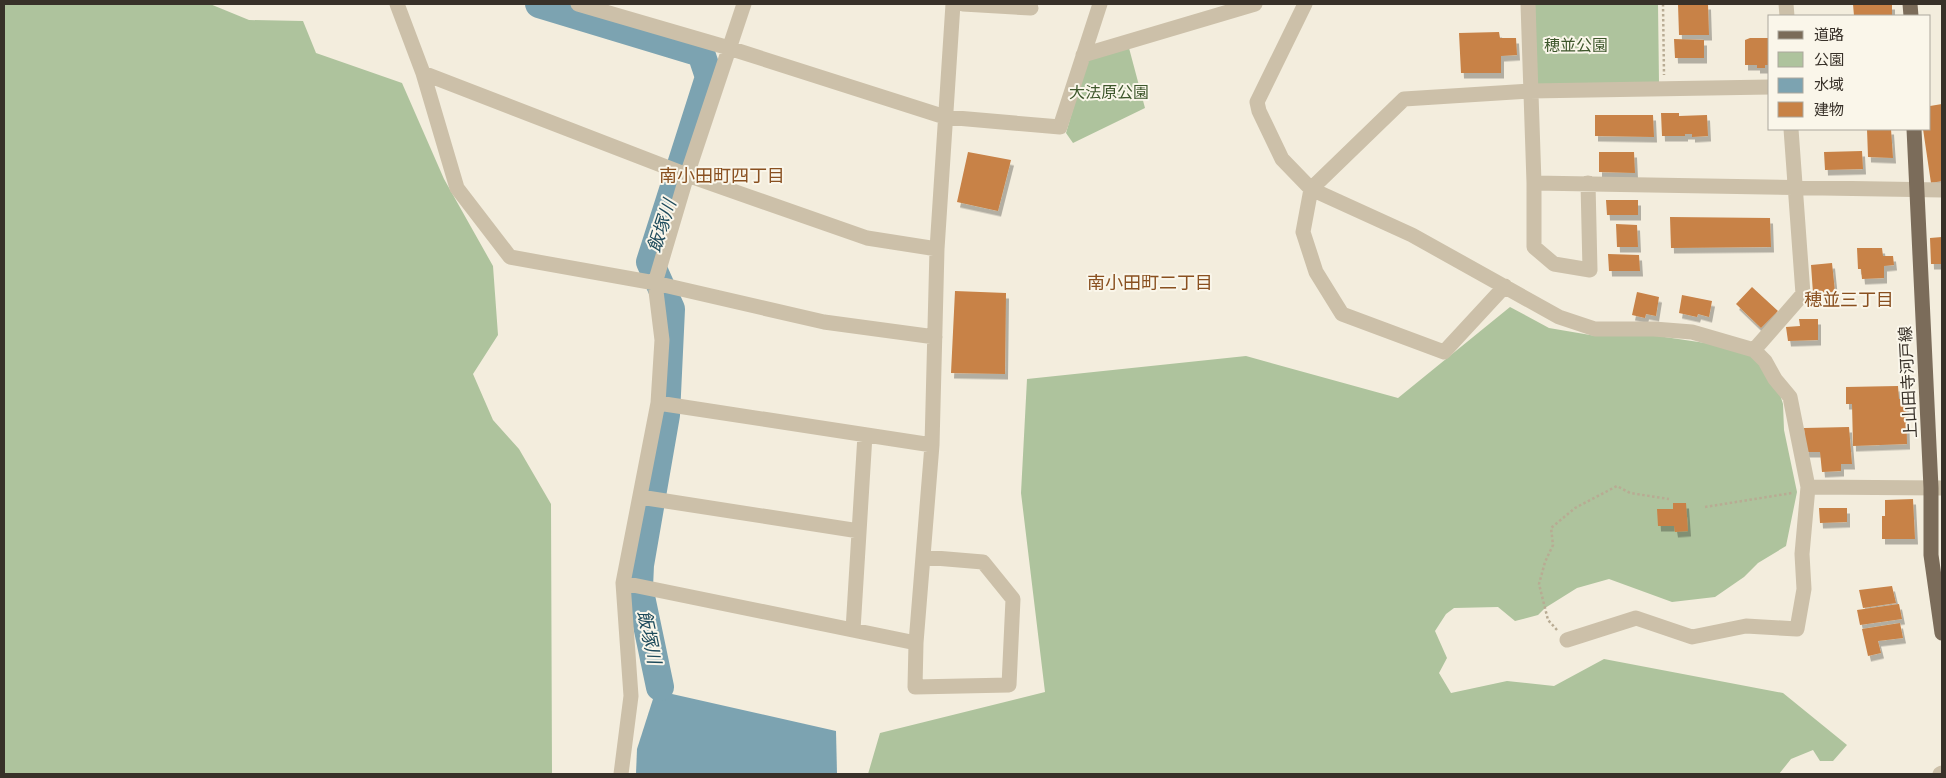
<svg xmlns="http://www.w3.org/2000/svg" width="1946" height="778" viewBox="0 0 1946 778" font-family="Helvetica,'Noto Sans JP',sans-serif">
  <defs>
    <filter id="shadow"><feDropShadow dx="3" dy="5.5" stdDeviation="0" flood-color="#0004"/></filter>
  </defs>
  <rect width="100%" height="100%" fill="#f3eddd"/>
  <path fill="#aec39d" d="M4,4H210L249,20L303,21L316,53L402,83L444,179L493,266L498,335L473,374L493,420L519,449L551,504L552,774H4Z
    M1535,4H1658L1659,83L1536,87Z
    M1129,48L1145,108L1073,143L1066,133L1087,61Z
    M1510,307L1549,328L1596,336L1651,335L1719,345L1752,353L1775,379L1783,404L1784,430L1797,492L1786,546L1758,563L1744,577L1715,597L1672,602L1609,579L1577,588L1545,608L1538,615L1515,621L1498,607L1454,608L1446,614L1435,631L1447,658L1439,673L1451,693L1507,681L1554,686L1604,659L1783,693L1847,745L1833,761H1820L1813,750L1791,759L1779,774H868L880,733L1045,692L1021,493L1027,379L1246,356L1398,398Z"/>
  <path fill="#7ca3b1" d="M672,694L836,731L837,774H636L637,749L653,699Z"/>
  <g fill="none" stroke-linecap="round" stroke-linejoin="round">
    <path stroke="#7ca3b1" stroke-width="28" d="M539,4L701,53L709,77L650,262L671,309L666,415L640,565L639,587L660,687"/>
  </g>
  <path fill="#c88246" filter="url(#shadow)" d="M1678,4H1708L1709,35H1679Z
    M1853,4H1892V16H1854Z
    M1499,32L1500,38H1516L1517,55L1501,56V73H1461L1459,33Z
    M1750,38H1770V65H1765V68H1757V65H1745V40Z
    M1674,39L1704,40V58H1675Z
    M1942,104V181L1931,183L1923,129H1930V106Z
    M1661,113H1679V116L1707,115L1708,136L1692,137V134H1685V136H1662Z
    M1595,115H1653L1654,137L1595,136Z
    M1867,129H1891L1893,158L1868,157Z
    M1862,151L1863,169L1825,170L1824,152Z
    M968,152L1011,160L998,211L957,202Z
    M1599,152H1634L1635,173L1599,172Z
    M1606,200H1638V215H1607Z
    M1670,217L1770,218L1771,247L1671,248Z
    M1616,224L1637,225L1638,247H1617Z
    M1942,237V264H1931L1930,238Z
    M1857,248H1882L1883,256H1893L1894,265L1884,266V278L1862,279L1861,269H1858Z
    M1608,254L1639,255L1640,271H1609Z
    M1832,263L1835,292L1813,293L1811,265Z
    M1752,287L1778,311L1761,328L1736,304Z
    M955,291L1006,293L1005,374L951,373Z
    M1637,292L1659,297L1656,316L1646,314L1645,318L1632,315Z
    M1682,295L1712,301L1709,317L1698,314L1697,317L1679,313Z
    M1799,319H1818V340L1788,341L1786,327L1800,326Z
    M1898,386L1899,399H1906L1907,444L1853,446L1852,404H1846V387Z
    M1849,427L1852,464H1841V471L1822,472L1820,452H1806L1804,428Z
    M1913,499L1915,539H1882V516H1885V500Z
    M1673,503H1686L1688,531L1675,532L1674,526H1658L1657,509H1673Z
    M1819,508H1847V522L1820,523Z
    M1892,586L1896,603L1863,608L1859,590Z
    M1899,604L1902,619L1860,625L1857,610Z
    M1900,623L1903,638L1878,641L1881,653L1868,656L1862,629Z"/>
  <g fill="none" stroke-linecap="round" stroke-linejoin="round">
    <path stroke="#b8ab93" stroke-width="2.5" stroke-dasharray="2.5 2.5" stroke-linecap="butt" d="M1663,4L1664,75
      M1705,507L1792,493
      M1557,630L1548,620L1539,584L1545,562L1553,545L1551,528L1575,508L1617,486L1630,493L1669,499"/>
    <path stroke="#ccc0a9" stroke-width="15" d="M397,4L423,73L687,175L867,238L937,249
      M578,4L729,48L945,117L1060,127L1100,4
      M963,4L1031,8
      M1305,4L1257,102L1259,111L1282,159L1311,189L1412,235L1559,317L1595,329H1654L1692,332L1754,350L1765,361L1775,379L1790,397L1808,487L1942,488
      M1528,4L1534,183L1942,190
      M1786,4L1787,16
      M1083,55L1255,4
      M423,73L457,188L510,257L655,283L824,322L935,337
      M1534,183V247L1554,264L1590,270L1588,183
      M1505,286L1444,352L1342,314L1316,272L1303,232L1311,189L1404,99L1530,91L1770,87
      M1754,350L1803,294L1791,129
      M658,403L932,445
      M640,497L859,531
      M923,557L983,562L1013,599L1009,685L915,687L916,643L932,445L937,249L953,4
      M623,583L916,643
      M853,630L865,435
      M1567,640L1636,618L1692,637L1746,626L1797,629L1804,589L1802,554L1808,487
      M621,774L631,696L623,583L658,403L662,340L655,283L687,175L744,4
      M1940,774L1942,773"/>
    <path stroke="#7b6c5a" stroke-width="15" d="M1910,4L1911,16
      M1914,129L1931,488V555L1942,633"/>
  </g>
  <g text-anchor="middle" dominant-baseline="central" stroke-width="4" stroke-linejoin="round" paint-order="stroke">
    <g font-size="16" fill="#3e572c" stroke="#faf6ea">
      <text x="1576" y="45">穂並公園</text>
      <text x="1109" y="92">大法原公園</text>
    </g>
    <g font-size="16" fill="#383129" stroke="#faf6ea">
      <text transform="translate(1908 382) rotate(-93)">上山田寺河戸線</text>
    </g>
    <g font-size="18" fill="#895020" stroke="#faf6ea">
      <text x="722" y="176">南小田町四丁目</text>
      <text x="1150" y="283">南小田町二丁目</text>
      <text x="1849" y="300">穂並三丁目</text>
    </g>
    <g font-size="18" font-style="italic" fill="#1d4a5b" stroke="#faf6ea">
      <text transform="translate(662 226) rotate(-72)">飯塚川</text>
      <text transform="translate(649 637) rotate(78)">飯塚川</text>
    </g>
  </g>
  <rect width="1946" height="778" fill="none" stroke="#383129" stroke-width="10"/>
  <rect x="1768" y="15" width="162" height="115" fill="#faf6ea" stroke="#aca79d"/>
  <rect x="1778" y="31" width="25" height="8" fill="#7b6c5a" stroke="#aca79d"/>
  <text x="1814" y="40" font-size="15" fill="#383129">道路</text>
  <rect x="1778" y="52" width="25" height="15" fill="#aec39d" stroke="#aca79d"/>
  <text x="1814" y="65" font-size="15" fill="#383129">公園</text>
  <rect x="1778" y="78" width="25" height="15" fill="#7ca3b1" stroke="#aca79d"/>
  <text x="1814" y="90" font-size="15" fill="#383129">水域</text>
  <rect x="1778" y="102" width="25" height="15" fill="#c88246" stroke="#aca79d"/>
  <text x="1814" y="115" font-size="15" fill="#383129">建物</text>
</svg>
